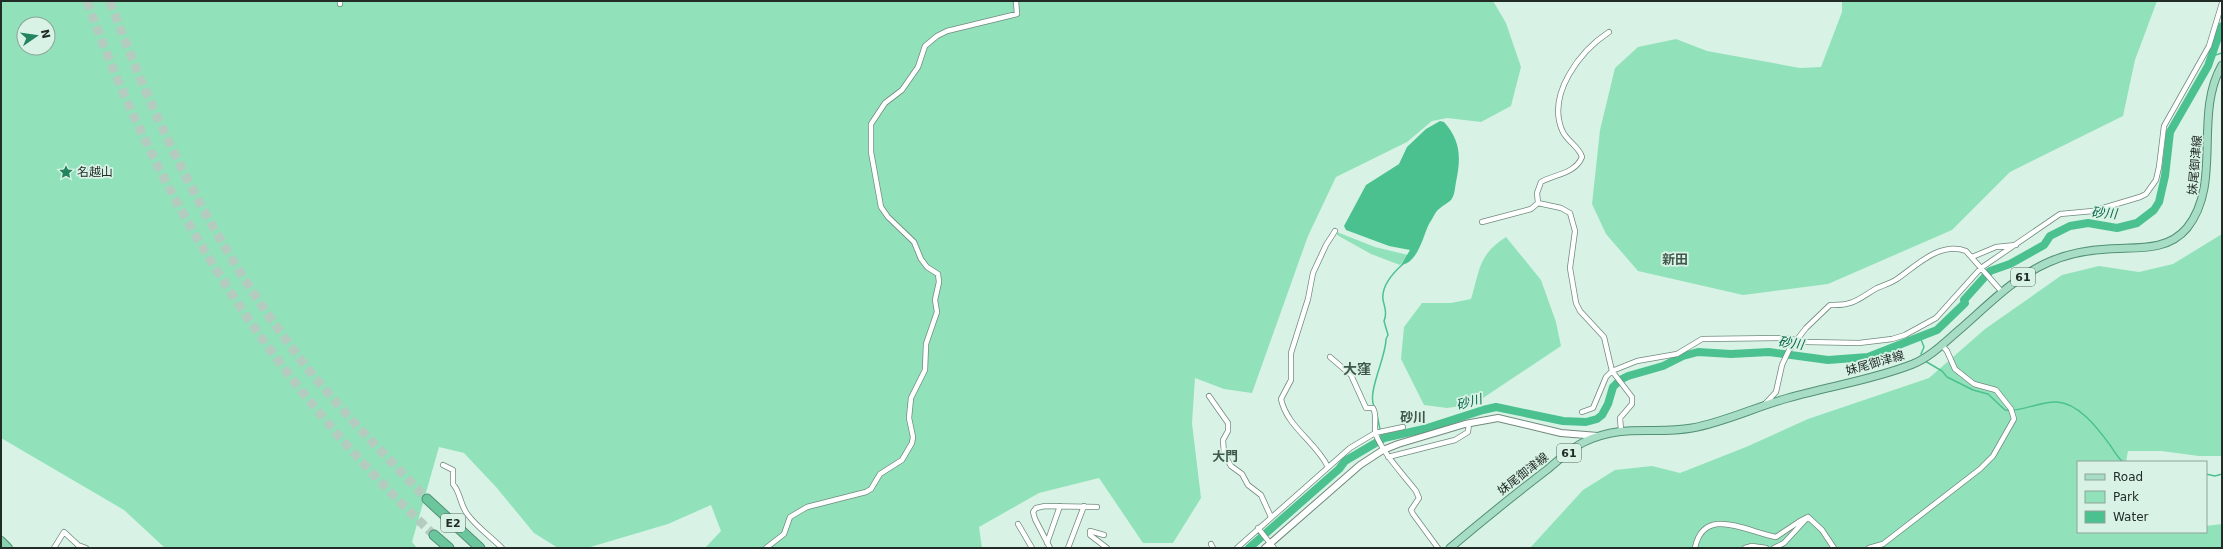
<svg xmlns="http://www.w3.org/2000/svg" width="2223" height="549" viewBox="0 0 2223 549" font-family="'DejaVu Sans','Noto Sans JP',sans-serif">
  <rect width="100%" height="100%" fill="#d8f3e5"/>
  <path fill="#91e2bb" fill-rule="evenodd" d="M1,1H1493L1506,23L1521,67L1511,106L1481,122L1447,118L1432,121L1407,142L1336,177L1308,236L1252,393L1224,389L1195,378L1192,423L1201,498L1173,543H1143L1099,478L1039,493L979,527L982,548H705L721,531L711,505L668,524L587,548H558L534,533L496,487L464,453L439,447L412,542L417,548H165L124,510L1,438ZM24,24H48V48H24Z
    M1842,1H2157L2135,60L2123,116L2010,172L1952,230L1828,284L1743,295L1638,271L1606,234L1592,204L1600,130L1615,68L1638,47L1676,39L1707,51L1800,68L1821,67L1842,12Z
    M1337,232L1375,247L1408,255L1400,265L1371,254L1337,235Z
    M2222,234V456H2199L2161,451H2128L2126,462H2078V532H2206V526L2222,524V548H1530L1583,490L1615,470L1652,466L1680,473L1746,447L1808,419L1929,378L1985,329L2062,275L2099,266L2139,272L2173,264Z
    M1506,237L1541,280L1556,322L1561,346L1474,404L1447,408L1424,405L1401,359L1404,327L1422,303H1451L1471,299C1480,270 1478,255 1506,237Z"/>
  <path fill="#4cc190" d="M1440,121L1444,122C1461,141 1461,158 1456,182C1455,187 1455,195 1451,200C1448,203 1442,206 1439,209C1435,212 1432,220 1429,224C1423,236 1418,263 1401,265L1410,250L1389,246L1346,230L1344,226L1366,185L1399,164L1407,147L1426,129Z"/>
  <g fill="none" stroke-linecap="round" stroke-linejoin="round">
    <path stroke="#4cc190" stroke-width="1.5" d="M2212,56L2222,53
      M1920,337L1924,347L1921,354
      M1925,361L1942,371L1947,377L1973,390L1988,394L2005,410C2019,413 2040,401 2057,402C2079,403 2098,429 2110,445C2115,452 2117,457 2123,462
      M1374,406C1367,393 1386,357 1386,339L1388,335L1384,321C1387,314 1385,308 1383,300C1381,286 1394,272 1403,264
      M1377,415L1382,439
      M2135,462H2148
      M2206,474L2215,476L2222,474"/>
    <path stroke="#4cc190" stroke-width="8" d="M1249,548L1339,469L1345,461L1384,438L1424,429L1483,410L1496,407L1563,421L1586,422L1597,419L1602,415L1608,404L1613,387L1620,380L1628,376L1663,366L1683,356L1698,352L1731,354L1769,352L1828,360L1868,357L1937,330L1965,303L1964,300L1990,271L2010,264L2044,245L2050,236L2070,226L2088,223L2117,228L2137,223L2154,210L2159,202L2165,176L2170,132L2208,66L2222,26"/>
    <path stroke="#b4cbbf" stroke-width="9" stroke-dasharray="9 4.5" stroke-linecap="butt" d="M87,1C161,207 274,384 434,535
      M110,1C155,124 213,242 292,348C332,402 380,450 427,499"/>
    <defs>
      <path id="minor" d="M340,1V4
        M1538,203L1537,193L1541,182C1555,174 1575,174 1582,157C1579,146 1566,141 1562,130C1547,94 1580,51 1609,32
        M1482,222L1531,209L1538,203L1561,208L1570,213L1575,231L1570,268L1576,303L1580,311L1604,337L1612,371L1632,397V404L1620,418L1621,430
        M1972,257L1996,247L2016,245
        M1330,357L1351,375L1366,408H1373C1378,417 1373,427 1376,435C1385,456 1402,473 1416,491L1419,498L1411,510L1413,514L1438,548
        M1209,396L1228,423V431L1223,440L1224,454L1231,466L1242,474L1248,485L1261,495L1271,517
        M1764,405L1776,392L1782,365L1789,350L1806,328L1830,305C1854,306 1858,299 1877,288C1884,285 1891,283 1897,279C1916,266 1940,241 1966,251L2002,292
        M1582,412L1593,408L1606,377L1612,371L1637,361L1677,354L1702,339L1785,338L1806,342L1859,343L1892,339L1905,335L1936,318L1981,268L2060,214L2093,211L2140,197L2146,194L2156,180L2159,167L2164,126L2209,46L2222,3
        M1388,457L1455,440L1468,432L1469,423
        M443,465L453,470V484C461,493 460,506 468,515C477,527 491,537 502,548
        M1328,467C1316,442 1287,427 1281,399L1291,380V353L1308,299L1313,273L1326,245L1335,231
        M1018,524L1032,548
        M1258,528L1274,548
        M1104,535L1090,531V535L1107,548
        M1047,543L1060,506
        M1211,544L1213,548
        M54,548L64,532L78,545L86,548
        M766,548L784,534L790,517L807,507L866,492L871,489L880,474L902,460L912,443L913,437L909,418L911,398L925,370L926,344L937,312L935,300L939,282L938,274L927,267L921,259L914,242L888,217L881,207L871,152V124L885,103L902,90L918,67L925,46L937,36L947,31L1017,14L1016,1
        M1050,548L1035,519L1033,512L1036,508L1045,506L1097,507
        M1068,548L1084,506
        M1237,548L1350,448L1375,433L1403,427
        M1695,548C1704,504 1749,533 1776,537L1800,521L1808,517
        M1745,548L1752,546L1766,548
        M1774,548L1784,543L1808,517L1822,530L1834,548
        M1869,548L1883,544L1980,469L1993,456L2014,419L2011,409L1996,390L1974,384L1955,369L1947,351L1942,345"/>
      <path id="tertiary" d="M1265,548L1360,465L1383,450L1398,444L1465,424L1498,418L1561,433L1598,436"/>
      <path id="primary" d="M1450,548C1482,521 1514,495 1548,469C1559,460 1571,448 1584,442C1624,423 1653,435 1692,428C1725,422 1755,407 1788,398C1829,386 1873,380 1913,364C1930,357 1944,343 1958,331C1986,307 2014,277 2049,262C2067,254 2088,250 2108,249C2136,247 2167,252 2187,228C2223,183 2193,115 2222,65"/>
      <path id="trunk" d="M1,541L8,548"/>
      <path id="motorway" d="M427,499L480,548
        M434,535L449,548"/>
    </defs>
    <use href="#minor" stroke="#718a7d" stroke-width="6"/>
    <use href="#tertiary" stroke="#718a7d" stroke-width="8"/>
    <use href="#primary" stroke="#529074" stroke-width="9"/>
    <use href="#trunk" stroke="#529074" stroke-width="10"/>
    <use href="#motorway" stroke="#529074" stroke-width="11"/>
    <use href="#minor" stroke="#fff" stroke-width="4.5"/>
    <use href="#tertiary" stroke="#fff" stroke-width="6"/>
    <use href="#primary" stroke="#a7ddc4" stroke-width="7"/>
    <use href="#trunk" stroke="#8ad2b0" stroke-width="8"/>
    <use href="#motorway" stroke="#6cc69d" stroke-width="9"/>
  </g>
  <defs>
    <symbol id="sight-bare" viewBox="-9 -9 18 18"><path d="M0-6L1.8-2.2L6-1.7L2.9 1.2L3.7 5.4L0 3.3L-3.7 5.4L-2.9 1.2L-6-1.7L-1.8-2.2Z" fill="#22855f" stroke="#d8f3e5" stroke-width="2.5" paint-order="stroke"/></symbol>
  </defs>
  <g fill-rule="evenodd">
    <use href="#sight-bare" x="56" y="162" width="20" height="20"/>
  </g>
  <g text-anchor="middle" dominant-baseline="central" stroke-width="3.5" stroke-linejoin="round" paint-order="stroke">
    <g fill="#d8f3e5" stroke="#596860" stroke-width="1">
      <rect x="2011" y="268" width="24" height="18" rx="3"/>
      <rect x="1557" y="444" width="24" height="18" rx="3"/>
      <rect x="441" y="514" width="24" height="18" rx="3"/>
    </g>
    <g font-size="11" font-weight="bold" fill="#222c27">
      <text x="2023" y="277">61</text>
      <text x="1569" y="453">61</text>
      <text x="453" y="523">E2</text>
    </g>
    <g font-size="12" fill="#222c27" stroke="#d8f3e5">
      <text transform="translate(2195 165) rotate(-85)">妹尾御津線</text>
      <text transform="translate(1875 363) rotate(-16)">妹尾御津線</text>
      <text transform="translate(1523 474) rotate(-38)">妹尾御津線</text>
    </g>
    <g font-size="12" fill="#222c27" stroke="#d8f3e5" text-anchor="start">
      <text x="77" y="172">名越山</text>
    </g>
    <g font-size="13" font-style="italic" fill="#076545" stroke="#d8f3e5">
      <text transform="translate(2104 213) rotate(4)">砂川</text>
      <text transform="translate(1791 343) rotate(8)">砂川</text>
      <text transform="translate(1469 402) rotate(-15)">砂川</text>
    </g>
    <g font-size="13" font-weight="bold" fill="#41584c" stroke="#d8f3e5">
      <text x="1675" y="259">新田</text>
      <text x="1413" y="417">砂川</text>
      <text x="1225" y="456">大門</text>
    </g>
    <g font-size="14" font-weight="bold" fill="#41584c" stroke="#d8f3e5">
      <text x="1357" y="369">大窪</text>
    </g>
  </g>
  <rect width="2223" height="549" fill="none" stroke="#222c27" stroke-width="4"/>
  <rect x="2077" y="461" width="130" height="72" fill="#d8f3e5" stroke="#8fa399"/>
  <rect x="2085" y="474" width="20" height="6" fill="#a7ddc4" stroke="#8fa399"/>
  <text x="2113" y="481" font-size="12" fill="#222c27">Road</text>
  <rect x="2085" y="491" width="20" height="12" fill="#91e2bb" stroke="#8fa399"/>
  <text x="2113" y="501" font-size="12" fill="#222c27">Park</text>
  <rect x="2085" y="511" width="20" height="12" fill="#4cc190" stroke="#8fa399"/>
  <text x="2113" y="521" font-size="12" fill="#222c27">Water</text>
  <g transform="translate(36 36) rotate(77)"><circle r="19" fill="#d8f3e5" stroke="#8fa399"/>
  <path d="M0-3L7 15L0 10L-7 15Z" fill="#22855f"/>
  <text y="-6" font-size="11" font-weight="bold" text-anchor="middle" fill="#222c27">N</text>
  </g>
</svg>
